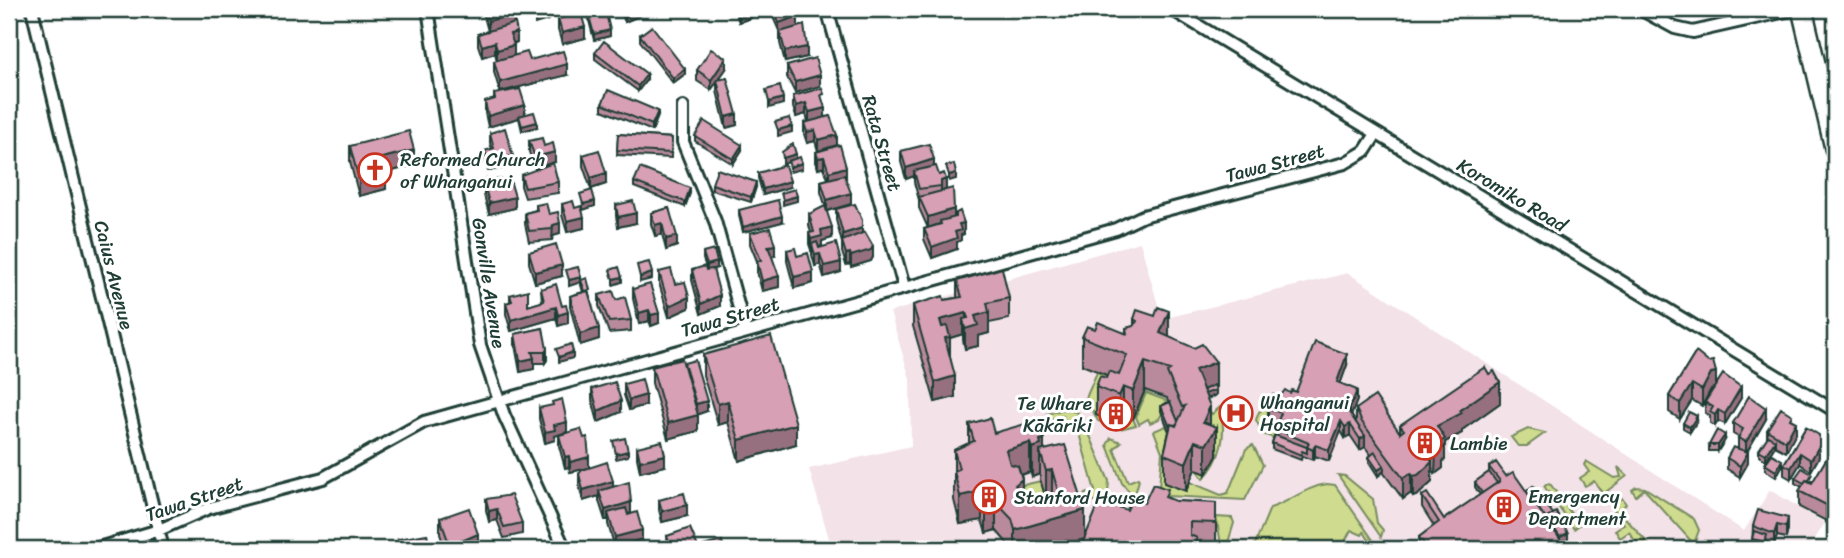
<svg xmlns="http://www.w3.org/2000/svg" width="1844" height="558" viewBox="0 0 1844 558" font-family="Sriracha,sans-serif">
  <rect width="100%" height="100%" fill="#fff"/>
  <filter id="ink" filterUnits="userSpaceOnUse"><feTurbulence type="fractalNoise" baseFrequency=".0143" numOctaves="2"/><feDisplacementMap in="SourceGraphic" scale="14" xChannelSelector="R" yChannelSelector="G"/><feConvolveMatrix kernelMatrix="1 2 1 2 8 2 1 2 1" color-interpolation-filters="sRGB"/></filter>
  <g filter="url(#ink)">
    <path fill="#f3e2e8" d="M1140,242L1162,319L1348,273L1744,531L1770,490L1825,523L1808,549H832L809,469L911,446L910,379L890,312Z"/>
    <path fill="#cfdb8e" stroke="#778c61" stroke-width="2" d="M1097,372L1127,384L1119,425L1123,416L1133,419L1136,425L1120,429L1098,421L1086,398Z
      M1146,393L1165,400L1167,405L1159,419L1150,423L1148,419L1139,424L1136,417Z
      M1268,406L1272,407L1281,424L1276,439L1263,434L1256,420L1259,412Z
      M1220,407C1227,433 1222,460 1203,479L1197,470L1206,473L1216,456L1203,450L1209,410L1212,414Z
      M1064,409L1076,412L1083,419L1109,481L1108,493L1098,502L1088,500L1085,494L1095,491L1075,419L1065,422L1063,416L1052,419L1047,414Z
      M1166,426L1170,433L1165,483L1186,491L1190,482L1221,495L1228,493L1246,449L1253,445L1263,465L1245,500L1167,496L1159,488L1162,452L1154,431Z
      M1528,429L1545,433L1527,446H1518L1511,437Z
      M1111,438L1121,442L1114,449L1128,482L1138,478L1139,480L1135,494H1131L1122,483L1107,445Z
      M1586,461L1614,478L1621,477L1618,467L1627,476L1603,494L1594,481L1585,486L1580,478L1589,472L1584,465Z
      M1338,475L1345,476L1373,499L1377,523L1383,530L1381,537Z
      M1041,481L1047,503L1026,510L1019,486Z
      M1327,484L1335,485L1373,540H1369L1364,532L1362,535L1351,530L1341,549H1253L1270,508C1290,502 1305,487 1327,484Z
      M1548,484L1551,485L1579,525L1574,529L1544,486Z
      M1636,487L1645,488L1694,519L1699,530L1692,549H1686L1692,542L1644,489L1636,496L1632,490Z
      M1622,498L1626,504L1619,511L1653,549H1641L1629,532L1620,538L1615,530L1624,524L1611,505Z
      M1216,517L1232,518L1234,523L1226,549H1218L1220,538Z"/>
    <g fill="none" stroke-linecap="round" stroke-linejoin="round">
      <defs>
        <path id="minor" d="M32,9L163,549
          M428,9L480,345L504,415L565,549
          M827,9L904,287
          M1171,9L1835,411
          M1640,9L1675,28L1693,32L1795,9
          M683,107V142L715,221L745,330
          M95,549L159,530L209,508L323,478L424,422L1116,229L1143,216L1345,163L1365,151L1376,134"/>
        <path id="trunk" d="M1802,9L1835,148"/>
      </defs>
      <use href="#minor" stroke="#1f3d34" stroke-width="16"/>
      <use href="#trunk" stroke="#1f3d34" stroke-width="24"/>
      <use href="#minor" stroke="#fff" stroke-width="10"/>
      <use href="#trunk" stroke="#fff" stroke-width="19"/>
    </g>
    <path fill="#b98a9b" stroke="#1f3d34" stroke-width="2" fill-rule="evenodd" d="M483,9H513L514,24L517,42L513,44L514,56L530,60L567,75L500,92L494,72V61H497L495,53L482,57L478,45V34L488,31L483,13Z
      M586,9H605L610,36L594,40Z
      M619,9H640L641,15L625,22Z
      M734,9H750L751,18L739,22Z
      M773,9H795L798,27L807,57L785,62L780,43V33L773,17Z
      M558,19L585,38L562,44L558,30Z
      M640,35L685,74L673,83L640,41Z
      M595,53L647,79L638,91L595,59Z
      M787,66L820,86L795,93L787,77Z
      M726,69L718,80L737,125L726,128L717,91V82L711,90L697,81V70Z
      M494,94L525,114L537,127L522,131L519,118L488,127L485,113V102L494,100Z
      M793,96L824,105L825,117L837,145L846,178H845L851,204L827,211L821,192V181L828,179L824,167L818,169L816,162V152L818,151L815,141L807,143L804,134V123L808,122L806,114L796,117L793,107Z
      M602,104L658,116L652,131L602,110Z
      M490,133L513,156V167L488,171L485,162V151L492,149L490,143Z
      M618,134L672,138L671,158L617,155Z
      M695,136L742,150L733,164L695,141Z
      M529,141L544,146L555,162L535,168L529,152Z
      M350,146L414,165L386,173V189L359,196L350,162Z
      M901,151L934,166L946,190L954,217H956V213L964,234L961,235V240L957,242V249L932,258L924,239V229L928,228L919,208V200L914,182V176L906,179L901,162Z
      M583,155L606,184L591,189L583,166Z
      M758,173L790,187L763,195L758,178Z
      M521,175L558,182V193L525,198L521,186Z
      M487,179L515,208L489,214L484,195V184L487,183Z
      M634,182L690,193L685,207L634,187Z
      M712,184L756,187L751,202L712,190Z
      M562,204L575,208L584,228L567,232L562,215Z
      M536,205L549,214L560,234L553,236L552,240L529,242L525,224V213L536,210Z
      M616,205L636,223L618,227L616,216Z
      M669,208L677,246L666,250L662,234L655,236L651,224V213Z
      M836,209L862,220V233L873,257L871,261L851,267L850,264L846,265L842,252V243L836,220Z
      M739,210L782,222L743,232L739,216Z
      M809,214L832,238L822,241V246L841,272L824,277L820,264L815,266L812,255V249L811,250L809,244V233H811L809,225Z
      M750,233L775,255L772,256L779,287L762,291L757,272V261L750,244Z
      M787,250L797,256L813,283L794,288L787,261Z
      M529,252L562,276L535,283L529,263Z
      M703,253L717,268L713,269L720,306L701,314L692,280V270H707L703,259Z
      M659,272L675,284L689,308L669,317L659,283Z
      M581,280L590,295H589L599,339L580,345L570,306V296L583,292L581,285Z
      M957,281L1009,298V319L989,323V333L978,336V346L965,349L963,340V334L950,338V356L955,397L935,402L913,326V305L957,298Z
      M541,289L568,323L558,326L556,318L511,331L506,314V303L510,302V295L528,306L542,302Z
      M633,289L659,323L651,326L649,321L639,324L633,299Z
      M599,295L616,300L631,320V331L609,333L599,306Z
      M1134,319L1216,362V395L1207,399L1210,424L1217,456L1206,474L1195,469L1186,491L1164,483V454L1169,431L1161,411V406L1168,402L1167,398L1145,390L1133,419L1123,416L1119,425L1096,415V387L1106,378L1107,375L1082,365V337L1095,329L1126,333V328L1134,326Z
      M543,328L547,360L545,363H534V369L520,372L515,345V334Z
      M1696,352L1716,385L1741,398L1725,424L1718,421L1715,426L1710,423V416L1705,413V402L1714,388L1711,389L1702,406L1692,400L1680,419L1669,412V396Z
      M703,355L796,444L739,461L728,422L718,425L703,375Z
      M684,365L707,411L698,414V431L668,439L652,383V367Z
      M1347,365L1340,384L1357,400L1351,415L1356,423V409L1400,433V425L1500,403L1462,430V433L1445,442V460L1443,461V468L1435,474L1432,470V482L1418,495L1413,497L1411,493L1403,499L1383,472L1378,476L1369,462V457L1371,455L1365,447L1360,450L1350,435L1345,438L1341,431L1329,461L1315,456L1313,460L1302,456L1301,460L1272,449V443L1278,422L1268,419V408L1279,398L1296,392Z
      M624,384L646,405L629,410L624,395Z
      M592,389L621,412L598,422L592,399Z
      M539,408L555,436V440L545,443L539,419Z
      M1766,419L1747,452L1748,463L1740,477L1727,469V458L1738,449V437L1733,434V423Z
      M1792,420L1796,433L1786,452L1775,446L1766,460L1759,456V450L1767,438V430Z
      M1697,421L1690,432L1683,428V423Z
      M969,424L1044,450L1085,536L1127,510L1144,503L1168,498L1175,501L1216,503V549H1083V542L1084,539L1048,549H1012L996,530L986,533L982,520L960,524L954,500V450L969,443ZM1030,472L1032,477L1040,474V479L1046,499L1033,502L1022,492L1021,475Z
      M1806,427L1819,457L1811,471L1800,464L1791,479L1784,475V464Z
      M559,435L589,468L570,472L569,467L565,468L559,446Z
      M1725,440L1718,451H1709V445Z
      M1834,446L1826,521L1799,507V491L1802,487L1795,483V478L1812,480L1811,482L1812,483Z
      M637,447L665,466L640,472L637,458Z
      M1765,464L1782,466L1776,477L1765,470Z
      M1489,467L1506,476L1526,491L1568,544L1564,546L1567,549H1421L1419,547V537L1434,526L1422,507V496L1444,519L1480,495L1475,487V482L1489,472Z
      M579,474L613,487L631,502L615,548L608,524V520H605L599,501V496L583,501L579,485Z
      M486,499L522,523V534L504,538L497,520L489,522L486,510Z
      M659,500L687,516L662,522L659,510Z
      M440,518L478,549H445L440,534Z
      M1788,518V529L1786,538L1777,536L1774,545L1766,542L1765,548L1752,544L1753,526Z
      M667,536L698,549H668Z"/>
    <path fill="#96707e" stroke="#1f3d34" stroke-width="2" d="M658,9H665L658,14Z
      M641,10V15L625,22V17Z
      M751,12V18L739,22V17Z
      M514,14V25L488,32V21Z
      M548,15V20L535,24V18Z
      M798,16V27L779,34V23Z
      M585,27V38L562,44V33Z
      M610,30V36L594,40V34Z
      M517,32V42L510,44V34Z
      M495,42V53L482,57V46Z
      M514,45V56L497,61V50Z
      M807,47V57L785,62V51Z
      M726,58V69L711,90V80Z
      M567,64V75L500,92V82Z
      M685,69V74L673,83V78Z
      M647,74V79L638,91V86Z
      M820,75V86L795,93V82Z
      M783,98V104L769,108V102Z
      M806,103V114L796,117V106Z
      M525,105V116L488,127V116Z
      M825,108V118L809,123V112Z
      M658,111V116L652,131V125Z
      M737,114V125L726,128V117Z
      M537,122V127L522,131V126Z
      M792,126V132L778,136V130Z
      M815,130V141L807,143V132Z
      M837,135V145L818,151V140Z
      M742,145V150L733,164V159Z
      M414,150V165L382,174V158Z
      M555,152V162L535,168V157Z
      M796,154V160L783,164V158Z
      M824,157V167L818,169V158Z
      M934,159V170L914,171V176L906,179V168Z
      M802,163V169L790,172V167Z
      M846,167V178L829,182V172Z
      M386,173V189L359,196V180Z
      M606,173V184L591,189V178Z
      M956,173V179L949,181V175Z
      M946,179V190L941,191V181Z
      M790,181V187L763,195V189Z
      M756,182V187L751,202V197Z
      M690,188V193L685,207V202Z
      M851,193V204L827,211V200Z
      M797,196V201L783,205V200Z
      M515,197V208L489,214V203Z
      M595,201V206L583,210V204Z
      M954,209V219L928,228V217Z
      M636,213V223L618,227V217Z
      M782,216V222L743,232V227Z
      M584,217V228L567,232V221Z
      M560,223V234L553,236L552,240L553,225Z
      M662,223V234L655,236V225Z
      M964,223V234L961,235V240L957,242V249L932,258V247L955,232L959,224Z
      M832,227V238L822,241V246L813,249L812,244V249L811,250V239L821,230Z
      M862,228V239L843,244V234Z
      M677,236V246L666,250V239Z
      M775,245V255L768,257V246Z
      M873,246V257L871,261L851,267V256Z
      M850,253V264L846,265V254Z
      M820,254V264L815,266V255Z
      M717,262V268L707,271V265Z
      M841,262V272L824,277V266Z
      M562,265V276L535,283V272Z
      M813,272V283L794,288V277Z
      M652,273V279L640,282V277Z
      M779,276V287L762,291V281Z
      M581,277V282L569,286V280Z
      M622,277V282L613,285V279Z
      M720,295V306L701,314V304Z
      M689,297V308L669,317V306Z
      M556,307V318L511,331V320Z
      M649,310V321L639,324V313Z
      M1169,311V340L1160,333Z
      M568,312V323L558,326V315Z
      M989,312V333L978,336V346L965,349V329L963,319V334L950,338V357L940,320L966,313V328L975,316Z
      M659,313V323L651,326V315Z
      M599,328V339L580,345V334Z
      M547,349V360L545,363V352Z
      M573,352V358L559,362V357Z
      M1347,354V365L1337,393V382Z
      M534,358V369L520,372V361Z
      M1145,362V390L1133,419V391Z
      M1216,362V395L1198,402L1195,370Z
      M1716,372V387L1711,389L1702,406V390L1711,373Z
      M955,376V397L935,402V382Z
      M1500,382V403L1462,430V433L1445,442V460L1443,461V468L1435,474L1437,426Z
      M1692,384V400L1680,419V403Z
      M1123,387V416L1119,425V396Z
      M1741,387V398L1725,424V414Z
      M1357,390V400L1350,419V408Z
      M646,395V405L629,410V400Z
      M621,401V412L598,422V411Z
      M707,401V411L696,415V404Z
      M728,401V422L718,425V404Z
      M1210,406V435L1203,422Z
      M1766,408V419L1746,453V442Z
      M1718,410V421L1715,426V415Z
      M698,415V431L668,439V423Z
      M1697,416V421L1690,432V427Z
      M1341,421V431L1329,461V450Z
      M567,422V432L555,436V440L545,443V432L554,425Z
      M1796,422V433L1786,452V441Z
      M796,424V444L739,461V440Z
      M1350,424V435L1345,438V427Z
      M1217,427V456L1206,474V445Z
      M1725,435V440L1718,451V445Z
      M1365,436V447L1360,450V439Z
      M1044,439V465L1040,451V474L1032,477V448L1040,440Z
      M1775,440V446L1766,460V454Z
      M1195,441V469L1186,491V463Z
      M1030,443V472L1006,479V450Z
      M1315,445V456L1313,460V450Z
      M1819,446V457L1811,471V460Z
      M1432,448V482L1418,495L1413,497V476L1426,452Z
      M628,451V456L616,459V454Z
      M1748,452V463L1740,477V466Z
      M1800,453V464L1791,479V468Z
      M665,455V466L640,472V461Z
      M569,456V467L565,468V457Z
      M589,457V468L570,472V462Z
      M1782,460V466L1776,477V471Z
      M1384,466V471L1378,476V470Z
      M1052,470V498L1046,500V471Z
      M1411,473V493L1403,499V478Z
      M1022,479V508L1015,485Z
      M613,481V492L599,491V496L583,501V490Z
      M1835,490V506L1826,521V505Z
      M982,491V520L960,524V496Z
      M631,502V513L610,519L608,513V520H605V510Z
      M996,502V530L986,533V504Z
      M687,505V516L662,522V511Z
      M497,509V520L489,522V511Z
      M1085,510V539L1048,549H1015V530Z
      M1788,518V529L1786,538V527Z
      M1777,525V536L1774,545V534Z
      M642,530V540L615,548V537Z
      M1568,533V544L1560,548V537Z
      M478,534V549H450V546Z
      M1197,538V549H1192Z"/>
    <path fill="#d7a0b4" stroke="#1f3d34" stroke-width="2" d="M485,9H513L514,14L488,21Z
      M533,9H546L548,15L535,18Z
      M587,9H605L610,30L594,34Z
      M622,9H640L641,10L625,17Z
      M736,9H750L751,12L739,17Z
      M774,9H795L798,16L779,23Z
      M581,13L585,27L562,33L558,19Z
      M515,23L517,32L510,34L514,45L497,50L495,42L482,46L478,34Z
      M804,25L807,47L785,51L780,32Z
      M652,26L685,69L673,78L640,35Z
      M604,41L647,74L638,86L595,53Z
      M711,49L726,58L711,80L697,70Z
      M563,51L567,64L500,82L494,61L527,52L530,60Z
      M815,58L820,75L795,82L787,66Z
      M727,78L737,114L726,117L717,80Z
      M780,86L783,98L769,102L766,90Z
      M822,88L824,94L821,95L825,108L809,112L806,103L796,106L793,96Z
      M520,89L525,105L488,116L485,102L495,99L494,94Z
      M608,90L658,111L652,125L602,104Z
      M534,112L537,122L522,126L519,116Z
      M830,116L837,135L818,140L815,130L807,132L804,123Z
      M789,118L792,126L778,130L775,122Z
      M704,121L742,145L733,159L695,136Z
      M505,128L513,156L488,160L485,151L494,148L490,133Z
      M409,131L414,150L382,158L386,173L359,180L350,146Z
      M618,134L672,138L671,153L617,150Z
      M542,138L544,146L553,143L555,152L535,157L529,141Z
      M793,144L796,154L783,158L782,152Z
      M929,144L934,159L906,168L901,151Z
      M840,145L846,167L829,172L824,157L818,158L816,152Z
      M599,150L606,173L591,178L583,155Z
      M800,157L802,163L790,167L788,161Z
      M553,163L558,182L525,188L521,175Z
      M954,164L956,173L949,175L946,166Z
      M785,165L790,181L763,189L758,173Z
      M936,166L939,175L944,173L946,179L941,181V186L919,189L914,171Z
      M640,168L690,188L685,202L634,182Z
      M717,169L756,182L751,197L712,184Z
      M844,175L851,193L827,200L821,181Z
      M487,179L510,180L515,197L489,203L484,184L488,183Z
      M953,188L954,209L928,217L919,197Z
      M795,189L797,196L783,200L781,193Z
      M592,190L595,201L583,204L580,194Z
      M778,200L782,216L743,227L739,210Z
      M573,201L575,208L581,206L584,217L567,221L562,204Z
      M633,201L636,213L618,217L616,205Z
      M546,203L549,214L558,212L560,223L553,225L552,229L529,231L525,213L537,210L536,205Z
      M855,204L862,220V228L843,234L836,209Z
      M825,206L832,227L821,230L822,236L811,239L809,233L814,232L809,214Z
      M669,208L677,236L666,239L662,223L655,225L651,213Z
      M960,211L964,223L959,224L961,230L955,232L957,238L932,247L924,229L941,224L940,221L956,217V213Z
      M770,228L775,245L768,246L779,276L762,281L757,261L761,260L750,233Z
      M865,232L873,246L871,250L851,256L850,253L846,254L842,241Z
      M817,242L819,248L836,243L841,262L824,266L820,254L815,255L812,244Z
      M556,244L562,265L535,272L529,252Z
      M795,248L797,256L808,253L813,272L794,277L787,250Z
      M714,250L717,262L707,265L703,253Z
      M649,262L652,273L640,277L637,265Z
      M705,266L706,270L713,269L720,295L701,304L692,270Z
      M578,267L581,277L569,280L566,270Z
      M619,267L622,277L613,279L610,270Z
      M1002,268L1009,298L987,303L989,312L975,316L978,325L965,329L963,319L968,318L966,313L940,320L942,327L947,326L950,337L945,338L955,376L935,382L913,305L943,296L944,300L962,297L957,281Z
      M671,269L675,284L685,282L689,297L669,306L659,272Z
      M587,278L590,290L585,291L581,280Z
      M556,284L562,306L566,305L568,312L558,315L556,307L511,320L506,303L512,301L510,295L528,290V306L544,301L541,289Z
      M650,284L659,313L651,315L649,310L639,313L633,289Z
      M588,291L599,328L580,334L570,296Z
      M613,291L616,300L625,297L631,320L609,322L599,295Z
      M1158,307L1169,311L1160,333L1194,348L1202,344L1216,362L1195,370L1210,406L1203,422L1217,427L1206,445L1195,441L1186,463L1164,454L1171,424L1176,426L1185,406L1182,407L1174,389L1167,372L1170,370L1145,362L1133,391L1123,387L1119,396L1096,387L1100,376L1106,378L1109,371L1119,375L1127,355L1082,337L1087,326L1095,329L1098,322L1127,334L1126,328L1134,326L1137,321L1134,319L1137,310L1155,316Z
      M543,328L547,349L545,352H532L534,358L520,361L515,334Z
      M771,336L796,424L739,440L728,401L718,404L703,355Z
      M1315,342L1347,354L1337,382L1357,390L1350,408L1345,406L1365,436L1360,439L1350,424L1345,427L1341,421L1329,450L1315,445L1313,450L1307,447L1309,443L1275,429L1281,413L1268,408L1273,395L1279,398L1285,390L1290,393L1292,390L1296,392Z
      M571,344L573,352L559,357L556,349Z
      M1696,352L1708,362L1713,361L1716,372L1711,373L1702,390L1692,384L1680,403L1669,396Z
      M682,359L698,415L668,423L652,367Z
      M695,360L707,401L696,404L684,363Z
      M1485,367L1489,374L1494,371L1500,382L1460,410L1462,413L1437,426L1445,439L1440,442L1443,448L1435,453L1432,448L1426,452L1432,462L1418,475L1413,476L1411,473L1403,478L1362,422L1356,409L1375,396L1400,433L1404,430L1400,425Z
      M1723,374L1741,387L1725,414L1718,410L1715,415L1710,412L1713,407L1705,402Z
      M642,379L646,395L629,400L624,384Z
      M615,382L621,401L598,411L592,389Z
      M1214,385L1216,390L1205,394L1203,390Z
      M1749,396L1766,408L1746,442L1738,438L1743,429L1733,423Z
      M562,399L567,422L554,425L555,430L545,432L539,408L553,405L552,402Z
      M1170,402L1178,421L1177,424L1174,425L1171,424L1170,427L1161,406Z
      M1781,408L1792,415L1790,419L1796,422L1786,441L1767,430Z
      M1689,412L1697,416L1690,427L1683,423Z
      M990,418L994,433L1039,420L1044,439L1040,440L1041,445L1032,448L1030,443L1006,450L1010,464L1018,466L1022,479L1015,485L1033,502L1054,497L1058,491L1052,470L1046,471L1040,451L1065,445L1085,510L1015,530L1012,519L996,502L986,504L982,491L960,496L954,471L959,469L954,450L974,441L969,424Z
      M1806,427L1819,435V446L1811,460L1800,453L1791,468L1784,464Z
      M581,429L584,438L587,437L589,457L570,462L569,456L565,457L559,435Z
      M1717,430L1725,435L1718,445H1709Z
      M1275,435L1309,448L1307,447V453L1302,451L1301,455L1272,443Z
      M1768,436L1775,440L1766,454L1759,450Z
      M625,438L628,451L616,454L613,441Z
      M662,441L665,455L640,461L637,447Z
      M1834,446L1835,447V490L1826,505L1799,491L1806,480L1812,483Z
      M1733,447L1748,452L1740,466L1727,458Z
      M1375,452L1384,466L1378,470L1369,457Z
      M1772,454L1782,460L1776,471L1765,464Z
      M607,462L613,481L583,490L579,474L582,470Z
      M1496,462L1506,476L1513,472L1567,549H1428L1419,537L1439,522L1422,496L1427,493L1444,519L1500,481L1489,467Z
      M1802,468L1812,474L1808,481L1806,480L1804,483L1795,478Z
      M1489,472L1497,483L1482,493L1475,482Z
      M629,482L631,502L605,510L599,491Z
      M1153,484L1168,489L1165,497L1175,501L1216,503V523L1190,522V535L1197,538L1192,549H1099L1083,542L1100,501L1127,510L1132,498L1144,503Z
      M1533,486L1553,514L1547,518V521L1526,491Z
      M684,493L687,505L662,511L659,500Z
      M511,495L522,523L504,527L497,509L489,511L486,499Z
      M469,508L478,534L450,546L440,518Z
      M626,508L628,515L637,512L642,530L615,537L608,513Z
      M1758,510L1788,518L1786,527L1777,525L1774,534L1753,526Z
      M1556,512L1568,533L1560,537L1547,518Z
      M690,528L698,547L693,549H671L667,536Z
      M1754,531L1767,535L1765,542L1752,539Z
      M427,534L430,549H385V545L399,542L398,539Z
      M642,539L645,549H610Z
      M722,541L724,549H704L703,546Z"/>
  </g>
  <defs>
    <symbol id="church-ring" viewBox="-11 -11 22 22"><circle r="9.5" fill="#fff" stroke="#c8321e" stroke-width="1.5"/><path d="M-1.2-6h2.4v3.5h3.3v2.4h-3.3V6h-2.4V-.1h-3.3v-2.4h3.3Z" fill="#c8321e"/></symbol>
    <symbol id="hospital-ring" viewBox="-11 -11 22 22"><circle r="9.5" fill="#fff" stroke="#c8321e" stroke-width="1.5"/><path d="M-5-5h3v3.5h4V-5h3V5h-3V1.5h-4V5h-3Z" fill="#c8321e"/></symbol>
    <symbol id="building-ring" viewBox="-11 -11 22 22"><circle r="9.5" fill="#fff" stroke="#c8321e" stroke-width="1.5"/><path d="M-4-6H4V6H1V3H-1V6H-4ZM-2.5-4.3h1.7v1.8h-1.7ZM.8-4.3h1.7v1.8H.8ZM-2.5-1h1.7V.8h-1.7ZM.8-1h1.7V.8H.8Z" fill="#c8321e"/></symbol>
  </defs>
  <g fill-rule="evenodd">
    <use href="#church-ring" x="356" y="151" width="38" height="38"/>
    <use href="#hospital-ring" x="1217" y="394" width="38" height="38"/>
    <use href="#building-ring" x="1097" y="395" width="38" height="38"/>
    <use href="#building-ring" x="1406" y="424" width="38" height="38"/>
    <use href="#building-ring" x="970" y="478" width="38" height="38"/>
    <use href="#building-ring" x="1485" y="488" width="38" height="38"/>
  </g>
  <g text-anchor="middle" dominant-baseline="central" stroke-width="6" stroke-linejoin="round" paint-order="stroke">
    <g font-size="19" fill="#1f3d34" stroke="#fff">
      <text transform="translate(882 143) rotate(74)">Rata Street</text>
      <text transform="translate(1275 163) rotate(-15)">Tawa Street</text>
      <text transform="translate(1512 195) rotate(31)">Koromiko Road</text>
      <text transform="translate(114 275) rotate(76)">Caius Avenue</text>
      <text transform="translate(489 283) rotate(81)">Gonville Avenue</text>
      <text transform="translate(730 317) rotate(-16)">Tawa Street</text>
      <text transform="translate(194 499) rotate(-19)">Tawa Street</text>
    </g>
    <g font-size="19" fill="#1f3d34" stroke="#fff" text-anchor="start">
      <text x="400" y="159">Reformed Church<tspan x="400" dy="22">of Whanganui</tspan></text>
      <text x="1260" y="402">Whanganui<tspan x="1260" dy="22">Hospital</tspan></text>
      <text x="1092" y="403" text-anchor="end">Te Whare<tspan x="1092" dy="22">Kākāriki</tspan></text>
      <text x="1450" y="443">Lambie</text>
      <text x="1528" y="496">Emergency<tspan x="1528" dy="22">Department</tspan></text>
      <text x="1014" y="497">Stanford House</text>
    </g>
  </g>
  <rect width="1844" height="558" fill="none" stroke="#fff" stroke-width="35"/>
  <rect x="18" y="18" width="1809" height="523" fill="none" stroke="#1f3d34" stroke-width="2.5" filter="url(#ink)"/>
</svg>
